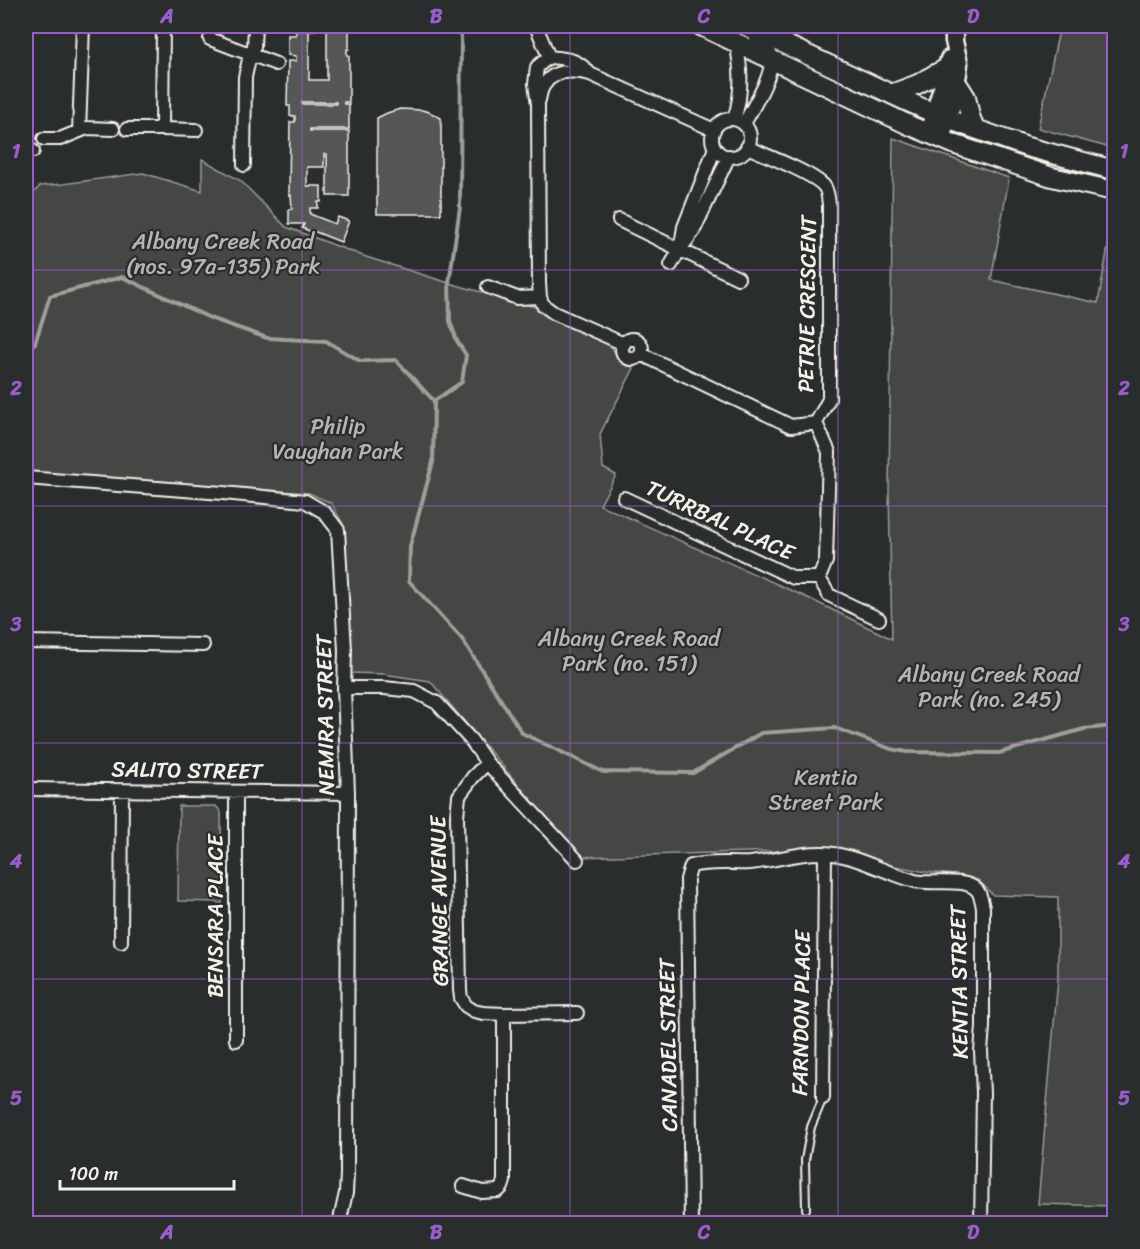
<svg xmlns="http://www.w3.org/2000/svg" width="1140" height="1249" viewBox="0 0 1140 1249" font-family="Sriracha,sans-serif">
  <rect width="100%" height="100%" fill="#2a2d2e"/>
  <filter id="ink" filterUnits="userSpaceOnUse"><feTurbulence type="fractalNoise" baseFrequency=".0167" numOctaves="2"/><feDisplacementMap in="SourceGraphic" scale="12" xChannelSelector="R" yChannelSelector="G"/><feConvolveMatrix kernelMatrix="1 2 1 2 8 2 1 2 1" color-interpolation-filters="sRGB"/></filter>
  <g filter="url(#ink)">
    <path fill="#444645" stroke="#9c9c96" stroke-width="1.5" d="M1060,26H1114V149L1038,128Z
      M893,138L1009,178L991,280L1098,303L1114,213V1206L1038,1204L1058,979V897L993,895L978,880L963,876L926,872L814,850L580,857L430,681L383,674L351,673L343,524L331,503L309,493L26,472V201L40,186L63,184L143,173L202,191V159L241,181L286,227L366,257L449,283L535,307L611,346L620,361L634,368L600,434L603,468L616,475L600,505L808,598L892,639L889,491Z
      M179,806H216L221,812L222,904L217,902L178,901Z"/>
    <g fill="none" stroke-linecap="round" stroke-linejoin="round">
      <path stroke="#9f9f9a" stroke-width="4" d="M26,349L35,343L50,296L122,277L210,318L267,338L326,341L360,361L396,360L434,401L433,462L410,546L409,581L462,639L522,733L603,772L693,773L761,733L835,728L891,749L907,752L999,753L1084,729L1114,726
        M434,401L462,382L466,355L457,341L450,321L449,283L460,207L461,26"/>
    </g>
    <path fill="#555756" stroke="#f4f1e8" stroke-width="1.5" fill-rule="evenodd" d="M288,26H315V30H309V80H327V26H349V49H347V55H349V102H344V104H349V129H310V131H349V196H327V154H324V167H307V186H321V202H318V208H310V214L335,224L338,217L349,221L341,242L313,231L312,232L302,228L304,224H289V209H292L291,195H289L290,122H295V116H290V106H287L288,61H296V56L288,55V35H296V29H288ZM302,102H336V104H302Z
      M400,109L422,110L429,112L441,118V214H377V118L387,113Z"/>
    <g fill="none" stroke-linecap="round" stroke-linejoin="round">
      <defs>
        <path id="lane" d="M806,1209L805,1160L811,1127L823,1098"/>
        <path id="street" d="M536,26L549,57
          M210,39L276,64
          M590,74C578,59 568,59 549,57L537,67L535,84L538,104L539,283L540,297L543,305L554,313L624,344
          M539,100C540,95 541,89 544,85C554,69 574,70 590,74L714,130
          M734,119C743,93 742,69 736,43
          M712 138a19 19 0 1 1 38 0a19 19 0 1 1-38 0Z
          M744,124C752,108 777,71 770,53C768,46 762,44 757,40L754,31
          M127,129H162L196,130
          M162,129L163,26
          M79,131L83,26
          M44,139H60L87,128L113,129
          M26,151H33
          M244,165L245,77L250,55L254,47L255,26
          M619,220L738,278
          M681,245L684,227L715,148
          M671,265L680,249L693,232L729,156
          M488,287L517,298L540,297
          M622 349a10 10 0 1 1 20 0a10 10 0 1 1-20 0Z
          M641,354L791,426L816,423L829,399V204C828,198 828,191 824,186C813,173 765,155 747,147
          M26,478L223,493L305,501L324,512L338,530L345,650L344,688L348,793L347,1174L346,1193L339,1224
          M624,498L794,578H819L826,561L829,452L816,423
          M819,578L829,595L879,619
          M26,642L203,645
          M344,688H384L414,691L437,703L471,740L487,763L577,860
          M487,763L473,777L459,796L457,816L460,990L461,998L466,1006L474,1011L483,1013L504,1014L577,1013
          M26,789L348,793
          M121,942L122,791
          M236,1040V792
          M823,1098L825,853
          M463,1186L482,1192L498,1191L502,1187L504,1181V1014
          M691,1224L687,879L691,866C711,861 730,864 750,863C775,861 798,852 823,853C855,854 884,873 915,881C932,885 965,877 977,890C981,895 982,902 983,908V1027L981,1051L983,1093L981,1224"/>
        <path id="secondary" d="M928,133L942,88L949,59
          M941,139L952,104L958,73L959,63L954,41V26"/>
        <path id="primary" d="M701,26L911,126L956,145L1052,177L1114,191
          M746,26L904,100L947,119L1027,147L1114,170
          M957,83L966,97L970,116L975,129
          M891,94L918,84L935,74L947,68"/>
      </defs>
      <use href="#lane" stroke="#f4f1e8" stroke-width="10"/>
      <use href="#street" stroke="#f4f1e8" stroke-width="16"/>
      <use href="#secondary" stroke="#f4f1e8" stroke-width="21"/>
      <use href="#primary" stroke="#f4f1e8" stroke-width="22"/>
      <use href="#lane" stroke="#2a2d2e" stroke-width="6"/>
      <use href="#street" stroke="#2a2d2e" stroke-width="12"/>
      <use href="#secondary" stroke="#2a2d2e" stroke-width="16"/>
      <use href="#primary" stroke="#2a2d2e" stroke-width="18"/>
    </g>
  </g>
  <path fill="none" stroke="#995dc9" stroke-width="1.5" stroke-opacity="0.55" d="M302,26V1224M570,26V1224M838,26V1224M26,270H1114M26,506H1114M26,743H1114M26,979H1114"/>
  <g text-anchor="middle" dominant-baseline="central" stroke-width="4.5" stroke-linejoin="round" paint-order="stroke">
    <g font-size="22" fill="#b6b5af" stroke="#2a2d2e">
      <text x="223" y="241">Albany Creek Road<tspan x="223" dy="25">(nos. 97a-135) Park</tspan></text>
      <text x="338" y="426">Philip<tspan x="338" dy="25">Vaughan Park</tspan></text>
      <text x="629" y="638">Albany Creek Road<tspan x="629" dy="25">Park (no. 151)</tspan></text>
      <text x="989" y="674">Albany Creek Road<tspan x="989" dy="25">Park (no. 245)</tspan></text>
      <text x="826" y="777">Kentia<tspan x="826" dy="25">Street Park</tspan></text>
    </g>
    <g font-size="22" fill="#f4f1e8" stroke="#2a2d2e">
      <text transform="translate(807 304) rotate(-89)">PETRIE CRESCENT</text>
      <text transform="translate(720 520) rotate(25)">TURRBAL PLACE</text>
      <text transform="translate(325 715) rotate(-91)">NEMIRA STREET</text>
      <text transform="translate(187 770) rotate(1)">SALITO STREET</text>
      <text transform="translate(439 901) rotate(-91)">GRANGE AVENUE</text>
      <text transform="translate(215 916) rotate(-90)">BENSARA PLACE</text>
      <text transform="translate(959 982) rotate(-91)">KENTIA STREET</text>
      <text transform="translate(801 1013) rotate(-89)">FARNDON PLACE</text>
      <text transform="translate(668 1045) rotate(-91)">CANADEL STREET</text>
    </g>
  </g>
  <rect width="1140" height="1249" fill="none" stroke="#2a2d2e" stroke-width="66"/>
  <path d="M60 1180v9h174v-9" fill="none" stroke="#f4f1e8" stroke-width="3"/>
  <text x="69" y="1180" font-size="18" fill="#f4f1e8" stroke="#2a2d2e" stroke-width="4.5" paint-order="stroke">100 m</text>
  <rect x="33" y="33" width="1074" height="1183" fill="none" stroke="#995dc9" stroke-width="2"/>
  <g font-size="20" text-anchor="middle" font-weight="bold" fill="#995dc9">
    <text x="167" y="23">A</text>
    <text x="436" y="23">B</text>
    <text x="704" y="23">C</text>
    <text x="973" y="23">D</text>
    <text x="16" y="158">1</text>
    <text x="1124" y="158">1</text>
    <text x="16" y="395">2</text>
    <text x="1124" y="395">2</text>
    <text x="16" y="631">3</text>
    <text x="1124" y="631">3</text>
    <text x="16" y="868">4</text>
    <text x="1124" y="868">4</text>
    <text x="16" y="1105">5</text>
    <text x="1124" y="1105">5</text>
    <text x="167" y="1239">A</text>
    <text x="436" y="1239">B</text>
    <text x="704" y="1239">C</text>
    <text x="973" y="1239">D</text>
  </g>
</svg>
